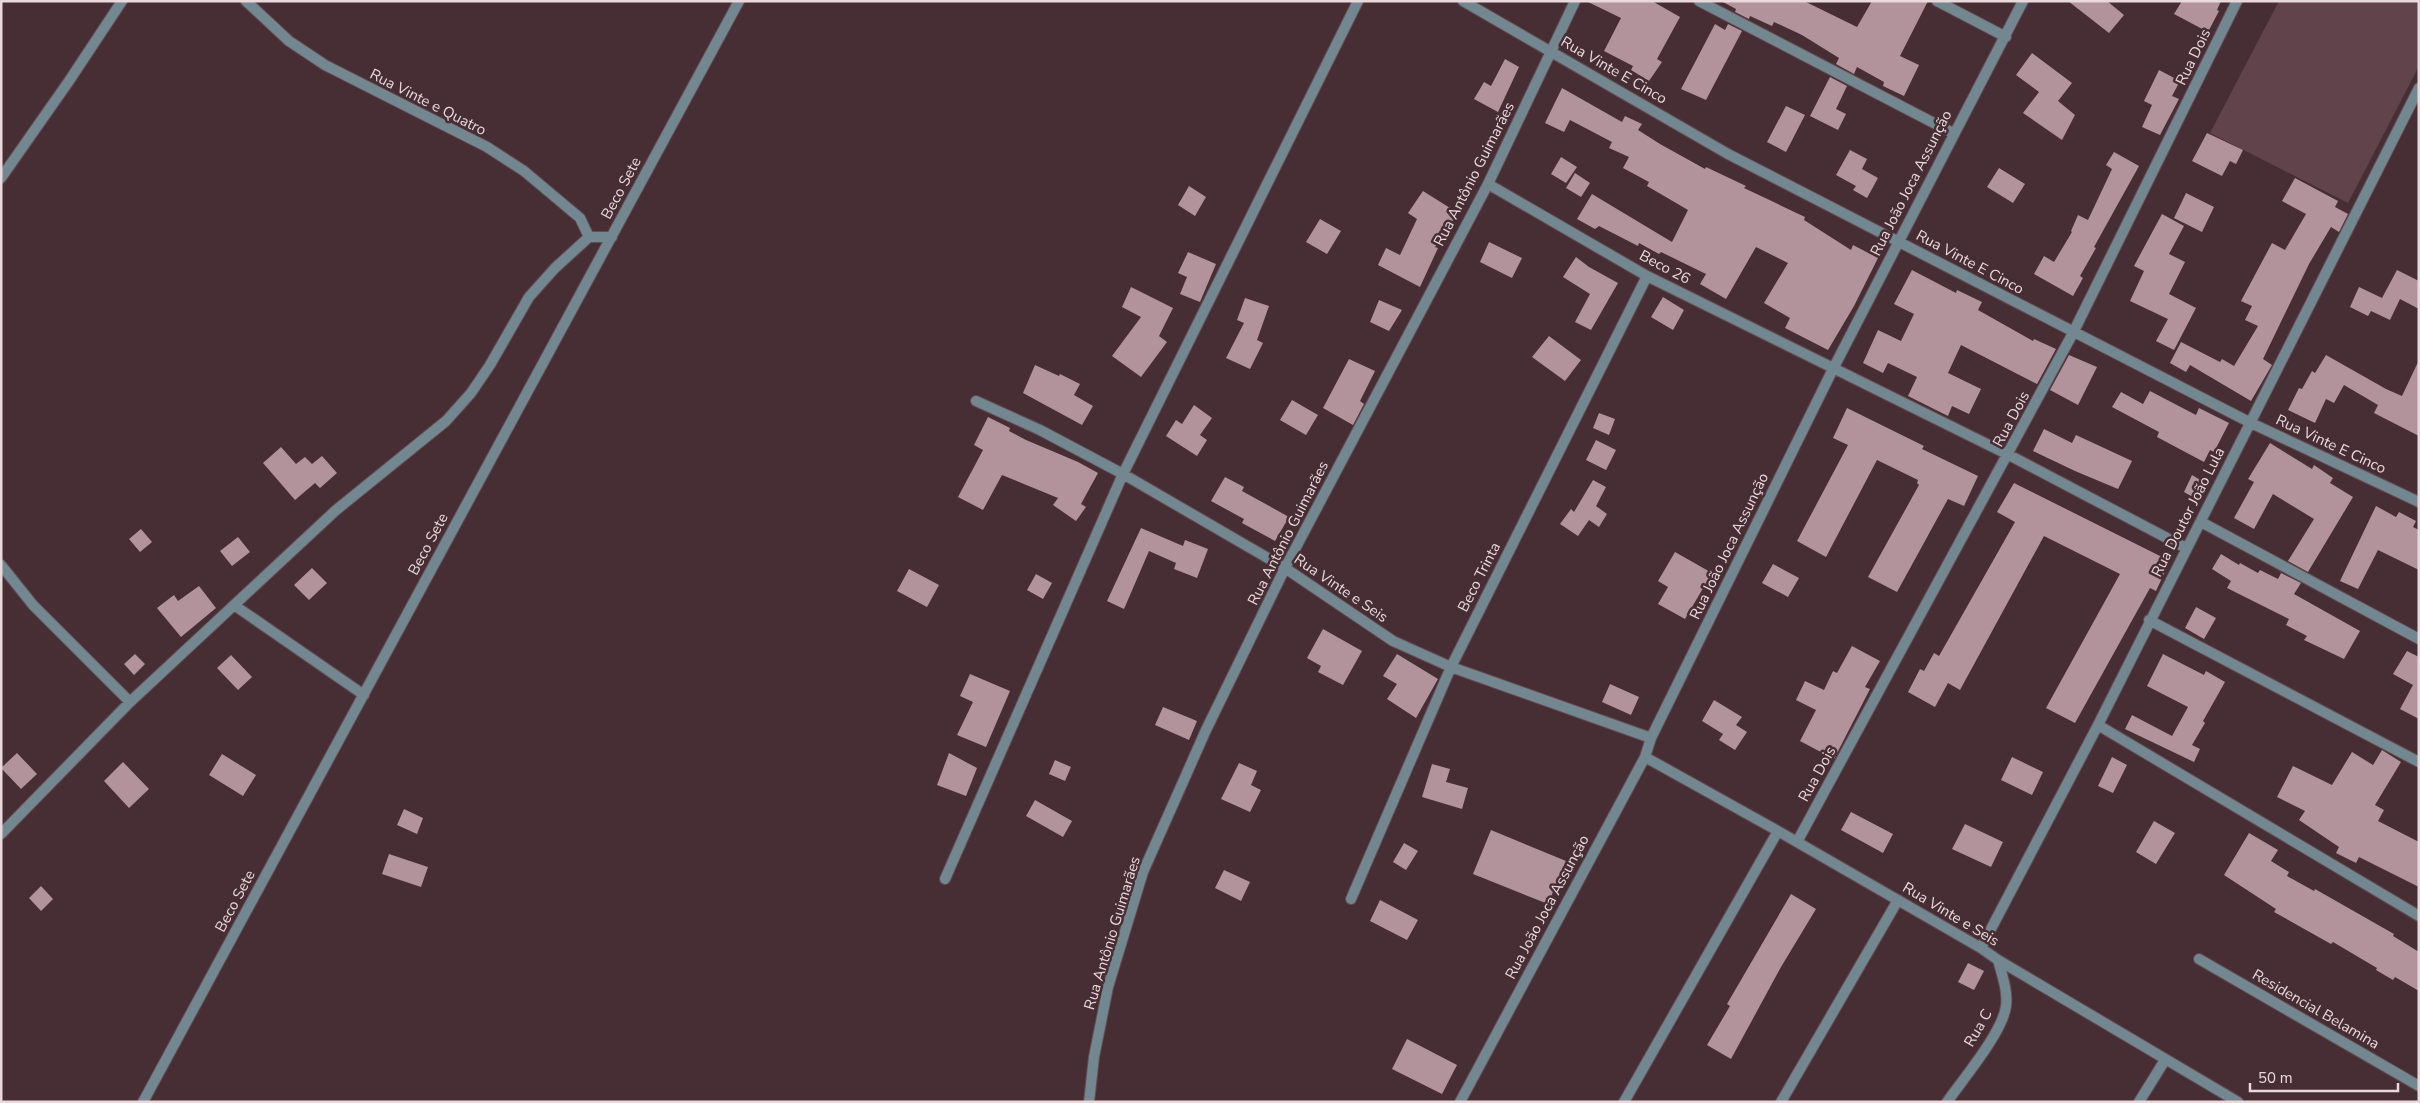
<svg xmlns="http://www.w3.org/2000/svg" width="2420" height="1103" viewBox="0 0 2420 1103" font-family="'Nunito Sans',sans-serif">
  <rect width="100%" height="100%" fill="#472e34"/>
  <path fill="#61444b" d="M2279,1H2419V66L2348,203L2210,133Z"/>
  <path fill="#b2939b" d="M1586,1H1652L1680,17L1657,59L1662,62L1649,81L1631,70L1633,66L1604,51L1621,18Z
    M1721,1H1804L1857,27L1872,1H1928L1900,56L1919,65L1904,96L1883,86L1884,82L1857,67L1854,74L1836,64L1839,58L1802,35L1774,22L1772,26L1750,16L1749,19L1735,12L1736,9Z
    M2068,1H2107L2124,15L2109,33Z
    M2182,1H2221L2217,10L2219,11L2208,32L2174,14Z
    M1715,24L1725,30L1728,24L1742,31L1706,100L1681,89Z
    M2032,53L2072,83L2058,101L2075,115L2062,140L2023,113L2039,92L2016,75Z
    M1505,59L1519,67L1498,112L1474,99L1484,82L1491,86Z
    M2159,70L2180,81L2172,96L2179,99L2160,135L2142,127L2152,105L2144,101Z
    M1830,77L1847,86L1836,109L1846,114L1838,130L1810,116Z
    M1562,88L1622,122L1625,116L1642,124L1638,130L1660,144L1705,169L1706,167L1746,186L1744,188L1805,217L1804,220L1851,250L1853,245L1878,258L1854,306L1828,350L1785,328L1790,318L1764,303L1788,263L1756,247L1726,299L1700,284L1706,274L1661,252L1659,254L1639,243L1638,246L1599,226L1595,229L1577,219L1592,194L1672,242L1688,210L1647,186L1649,182L1623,168L1629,157L1609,148L1612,142L1570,120L1564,132L1545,123Z
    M1786,106L1805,115L1786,152L1767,142Z
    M2207,133L2243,150L2236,164L2230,161L2222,176L2192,161Z
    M1850,150L1867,159L1862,169L1878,178L1867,198L1853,190L1856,186L1836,175Z
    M2114,152L2139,166L2094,247L2096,248L2080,276L2083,278L2073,296L2034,274L2044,256L2054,262L2072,232L2071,231L2078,215L2088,220L2112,169L2106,165Z
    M1561,157L1577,167L1566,183L1551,174Z
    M1999,168L2025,184L2013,203L1987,187Z
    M1575,173L1590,183L1581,197L1566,188Z
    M2295,178L2338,201L2335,207L2348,214L2339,232L2331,227L2309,264L2263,359L2272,365L2251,401L2190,365L2186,372L2170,363L2181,342L2220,362L2222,359L2234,366L2258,326L2245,320L2252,306L2241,301L2272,243L2285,250L2306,214L2282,201Z
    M1189,186L1206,197L1195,216L1178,205Z
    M1423,191L1458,213L1435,247L1438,248L1420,287L1378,265L1386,248L1400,255L1417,219L1408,213Z
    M2186,193L2214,207L2202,232L2174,218Z
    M2162,214L2184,226L2169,254L2185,262L2169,294L2196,308L2174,350L2156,341L2168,319L2130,301L2144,271L2134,266Z
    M1320,219L1341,231L1327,254L1306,242Z
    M1489,242L1522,258L1512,278L1480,262Z
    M1188,252L1216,264L1200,302L1180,294L1187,277L1178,273Z
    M1576,257L1589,267L1618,283L1591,330L1575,322L1590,294L1563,277Z
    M1912,270L1956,293L1957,290L1982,302L1978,310L2033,341L2034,339L2056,349L2037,384L1961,345L1948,373L1981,389L1969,414L1952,406L1948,416L1908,396L1917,377L1888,363L1883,373L1863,363L1878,330L1901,341L1914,314L1894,304Z
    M2397,270L2419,281V309L2400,299L2390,320L2371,311L2368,316L2350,307L2359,287L2382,298Z
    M1131,287L1173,308L1159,336L1167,342L1141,377L1112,356L1141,317L1122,307Z
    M1663,297L1684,310L1673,330L1651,317Z
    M1245,298L1269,306L1257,340L1263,343L1250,369L1226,358L1244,323L1237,320Z
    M1379,300L1402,310L1389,331L1370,322Z
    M1549,336L1581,360L1565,381L1532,357Z
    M2069,355L2097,367L2078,405L2050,390Z
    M2326,355L2386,389L2402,396L2419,360V436L2374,413L2378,405L2344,385L2334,403L2326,399L2315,423L2288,410L2299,388L2302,389L2312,371L2315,373Z
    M1349,359L1375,371L1360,401L1364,404L1353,425L1323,408Z
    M1035,365L1059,376L1060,374L1080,384L1074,395L1093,406L1082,425L1023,393Z
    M2150,391L2196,415L2199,408L2229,423L2214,452L2210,450L2204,462L2157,437L2159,432L2112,407L2121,392L2143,404Z
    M1292,400L1318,415L1306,435L1280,420Z
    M1194,405L1212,418L1200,435L1207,440L1197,456L1166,436L1176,420L1182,424Z
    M1847,408L1924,446L1922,449L1978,476L1964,506L1948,499L1897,592L1868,577L1919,485L1917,483L1918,480L1877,460L1826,557L1797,541L1848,445L1833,438Z
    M1599,413L1615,419L1609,435L1593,428Z
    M988,417L1010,428L1009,431L1026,440L1078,462L1098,473L1081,504L1086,507L1076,521L1053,505L1058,498L1002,475L983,510L958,497L983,450L974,445Z
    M2044,429L2072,443L2076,435L2132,461L2118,489L2075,471L2033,451Z
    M1596,440L1616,450L1606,470L1586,460Z
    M2270,443L2312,469L2314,465L2333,478L2330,483L2353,497L2308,572L2288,561L2314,519L2273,494L2254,529L2234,518L2254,482L2248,479Z
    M281,447L296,464L305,457L312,464L322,456L337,473L320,488L315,483L295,500L263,463Z
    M2192,475L2207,484L2198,500L2184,492Z
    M1225,477L1244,487L1242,491L1289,517L1275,541L1242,523L1244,519L1211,501Z
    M1593,480L1606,487L1596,506L1607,514L1599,527L1589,520L1578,536L1560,524L1571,509L1574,512Z
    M2014,483L2170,561L2156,591L2150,588L2075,723L2046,708L2120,574L2044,536L1960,690L1948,683L1935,707L1908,692L1920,669L1924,671L1934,653L1939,656L2015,522L1997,512Z
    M2376,506L2396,517L2399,512L2416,521L2413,527L2419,530V570L2378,550L2358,589L2340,581Z
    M1141,528L1183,546L1185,540L1208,549L1197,578L1174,569L1176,563L1149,551L1124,609L1107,601Z
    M141,529L152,542L140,552L129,539Z
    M238,537L250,552L232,566L220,551Z
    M1675,552L1712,573L1685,619L1658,604L1668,587L1658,581Z
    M2221,554L2239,565L2240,563L2258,573L2260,570L2278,579L2281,573L2301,583L2294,594L2360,631L2344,659L2304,640L2307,636L2286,625L2289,619L2227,588L2231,581L2212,569Z
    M1773,564L1799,578L1788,597L1762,583Z
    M312,568L327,583L309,600L294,585Z
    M909,569L939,585L927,607L897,591Z
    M1036,574L1052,583L1043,599L1027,590Z
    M199,586L216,608L181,637L157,608L174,595L178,601Z
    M2196,607L2216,618L2204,639L2185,628Z
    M1323,629L1362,651L1343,685L1318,672L1321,666L1307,658Z
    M1852,646L1880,661L1865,687L1870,689L1834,759L1800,741L1816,710L1796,700L1805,681L1824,690L1833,671L1837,673Z
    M2407,651L2419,657V719L2400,709L2413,685L2393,674Z
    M135,654L145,664L134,675L124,664Z
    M1397,654L1438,679L1416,718L1387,699L1397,684L1383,676Z
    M2163,654L2204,675L2206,671L2225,682L2203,721L2205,723L2192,745L2200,749L2194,762L2125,729L2132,715L2172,736L2188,707L2147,686Z
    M231,655L252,677L238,690L217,668Z
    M970,674L1010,691L986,747L957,735L973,702L960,696Z
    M1610,684L1639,697L1631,715L1602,702Z
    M1714,700L1742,717L1736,725L1747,732L1735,750L1719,740L1723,734L1702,721Z
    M1163,707L1197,721L1189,740L1155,725Z
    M2382,750L2401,762L2375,805L2384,810L2378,821L2419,842V887L2359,857L2356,863L2336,853L2339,847L2299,820L2305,811L2277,797L2293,766L2332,785L2352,752L2373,765Z
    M17,753L37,774L21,789L1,768Z
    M949,753L977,768L966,796L937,785Z
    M222,754L256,775L243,796L209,775Z
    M2012,757L2043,772L2032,795L2001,780Z
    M2112,757L2127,765L2113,793L2098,786Z
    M1055,760L1071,767L1065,781L1049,774Z
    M123,762L149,789L129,808L104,781Z
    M1239,763L1257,771L1251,785L1261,790L1250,812L1221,799Z
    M1432,764L1450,769L1446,782L1468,788L1462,809L1422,797Z
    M1035,800L1072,821L1063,837L1026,816Z
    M404,809L423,818L417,834L397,825Z
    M1851,812L1893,834L1883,853L1841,830Z
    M2154,821L2175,833L2156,864L2136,852Z
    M1965,824L2003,842L1991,867L1952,849Z
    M1491,830L1566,861L1548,904L1473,874Z
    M2249,833L2278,850L2271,861L2289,872L2287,876L2314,891L2315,889L2394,934L2393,936L2419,952V991L2395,977L2393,980L2376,970L2377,968L2333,942L2331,944L2274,912L2276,909L2224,875Z
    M1404,843L1418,851L1406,870L1393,862Z
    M389,854L428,867L421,887L382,874Z
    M1224,870L1250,882L1241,901L1215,888Z
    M41,886L53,899L41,911L29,898Z
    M1791,894L1816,909L1781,967L1731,1059L1707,1045L1730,1006L1727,1004Z
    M1380,900L1418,920L1407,940L1370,921Z
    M1968,963L1984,971L1974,990L1958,982Z
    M1407,1039L1457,1065L1442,1094L1392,1069Z"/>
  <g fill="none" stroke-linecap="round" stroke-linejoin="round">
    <defs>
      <path id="service" d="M1781,1102L1898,900"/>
      <path id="minor" d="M246,1L289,41L325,65L487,147L524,171L580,218L589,237
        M1463,1L1728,154L2251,423L2419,502
        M1699,1L1953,133
        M1937,1L2006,37
        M1,178L69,81L122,1
        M1488,184L1647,276L2009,455L2186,548
        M976,401L1040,430L1123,474L1285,568L1393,641L1451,667L1651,738
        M2201,522L2419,639
        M1,565L33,605L130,702
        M234,605L364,695
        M2149,620L2419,762
        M2098,725L2419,916
        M1645,757L1778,831L1981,948L1998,960L2238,1102
        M1,834L130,702L335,511L446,421L471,393L490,365L529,297L555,268L589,237H612
        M1797,842L2073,333L2237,1
        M945,879L1123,474L1358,1
        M1351,899L1451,667L1647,276
        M1981,948L2098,725L2419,88
        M2199,959L2419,1086
        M143,1102L739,1
        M1089,1102L1094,1057L1108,987L1143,872L1206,730L1285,568L1488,184L1575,1
        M1460,1102L1645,757L1651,738L1833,369L2023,1
        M1624,1102L1778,831
        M1947,1102C1963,1079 2003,1032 2006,1006C2008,991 2002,975 1998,960
        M2139,1102L2165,1060"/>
    </defs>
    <use href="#service" stroke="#644d52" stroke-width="12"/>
    <use href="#minor" stroke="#644d52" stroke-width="12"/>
    <use href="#service" stroke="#738790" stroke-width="10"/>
    <use href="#minor" stroke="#738790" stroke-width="10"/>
  </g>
  <g text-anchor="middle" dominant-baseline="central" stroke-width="5" stroke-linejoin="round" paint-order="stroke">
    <g font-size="15" fill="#e9d8dc" stroke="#472e34">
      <text transform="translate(2193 57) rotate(-64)">Rua Dois</text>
      <text transform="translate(1614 70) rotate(30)">Rua Vinte E Cinco</text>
      <text transform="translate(428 102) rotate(27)">Rua Vinte e Quatro</text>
      <text transform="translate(1474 174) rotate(-63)">Rua Antônio Guimarães</text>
      <text transform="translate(1911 183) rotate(-63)">Rua João Joca Assunção</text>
      <text transform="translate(621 188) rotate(-62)">Beco Sete</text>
      <text transform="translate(1970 262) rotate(28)">Rua Vinte E Cinco</text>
      <text transform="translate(1665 267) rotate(28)">Beco 26</text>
      <text transform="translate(2011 419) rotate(-62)">Rua Dois</text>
      <text transform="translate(2331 444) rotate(25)">Rua Vinte E Cinco</text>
      <text transform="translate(2188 512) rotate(-63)">Rua Doutor João Lula</text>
      <text transform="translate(1288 533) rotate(-63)">Rua Antônio Guimarães</text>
      <text transform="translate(428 544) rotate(-62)">Beco Sete</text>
      <text transform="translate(1729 546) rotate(-64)">Rua João Joca Assunção</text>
      <text transform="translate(1479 577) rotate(-63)">Beco Trinta</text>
      <text transform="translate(1341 588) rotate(34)">Rua Vinte e Seis</text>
      <text transform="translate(1817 774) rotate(-61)">Rua Dois</text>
      <text transform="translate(235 901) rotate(-62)">Beco Sete</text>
      <text transform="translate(1547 907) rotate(-62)">Rua João Joca Assunção</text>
      <text transform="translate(1951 914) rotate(31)">Rua Vinte e Seis</text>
      <text transform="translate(1112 933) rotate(-73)">Rua Antônio Guimarães</text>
      <text transform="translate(2316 1009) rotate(30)">Residencial Belamina</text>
      <text transform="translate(1978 1028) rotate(-60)">Rua C</text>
    </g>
  </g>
  <rect width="2420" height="1103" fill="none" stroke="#e9d8dc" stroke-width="5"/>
  <path d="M2250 1083v8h148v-8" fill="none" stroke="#e9d8dc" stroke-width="2.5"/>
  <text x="2258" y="1083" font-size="15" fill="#e9d8dc" stroke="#472e34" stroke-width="4" paint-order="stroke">50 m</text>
</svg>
